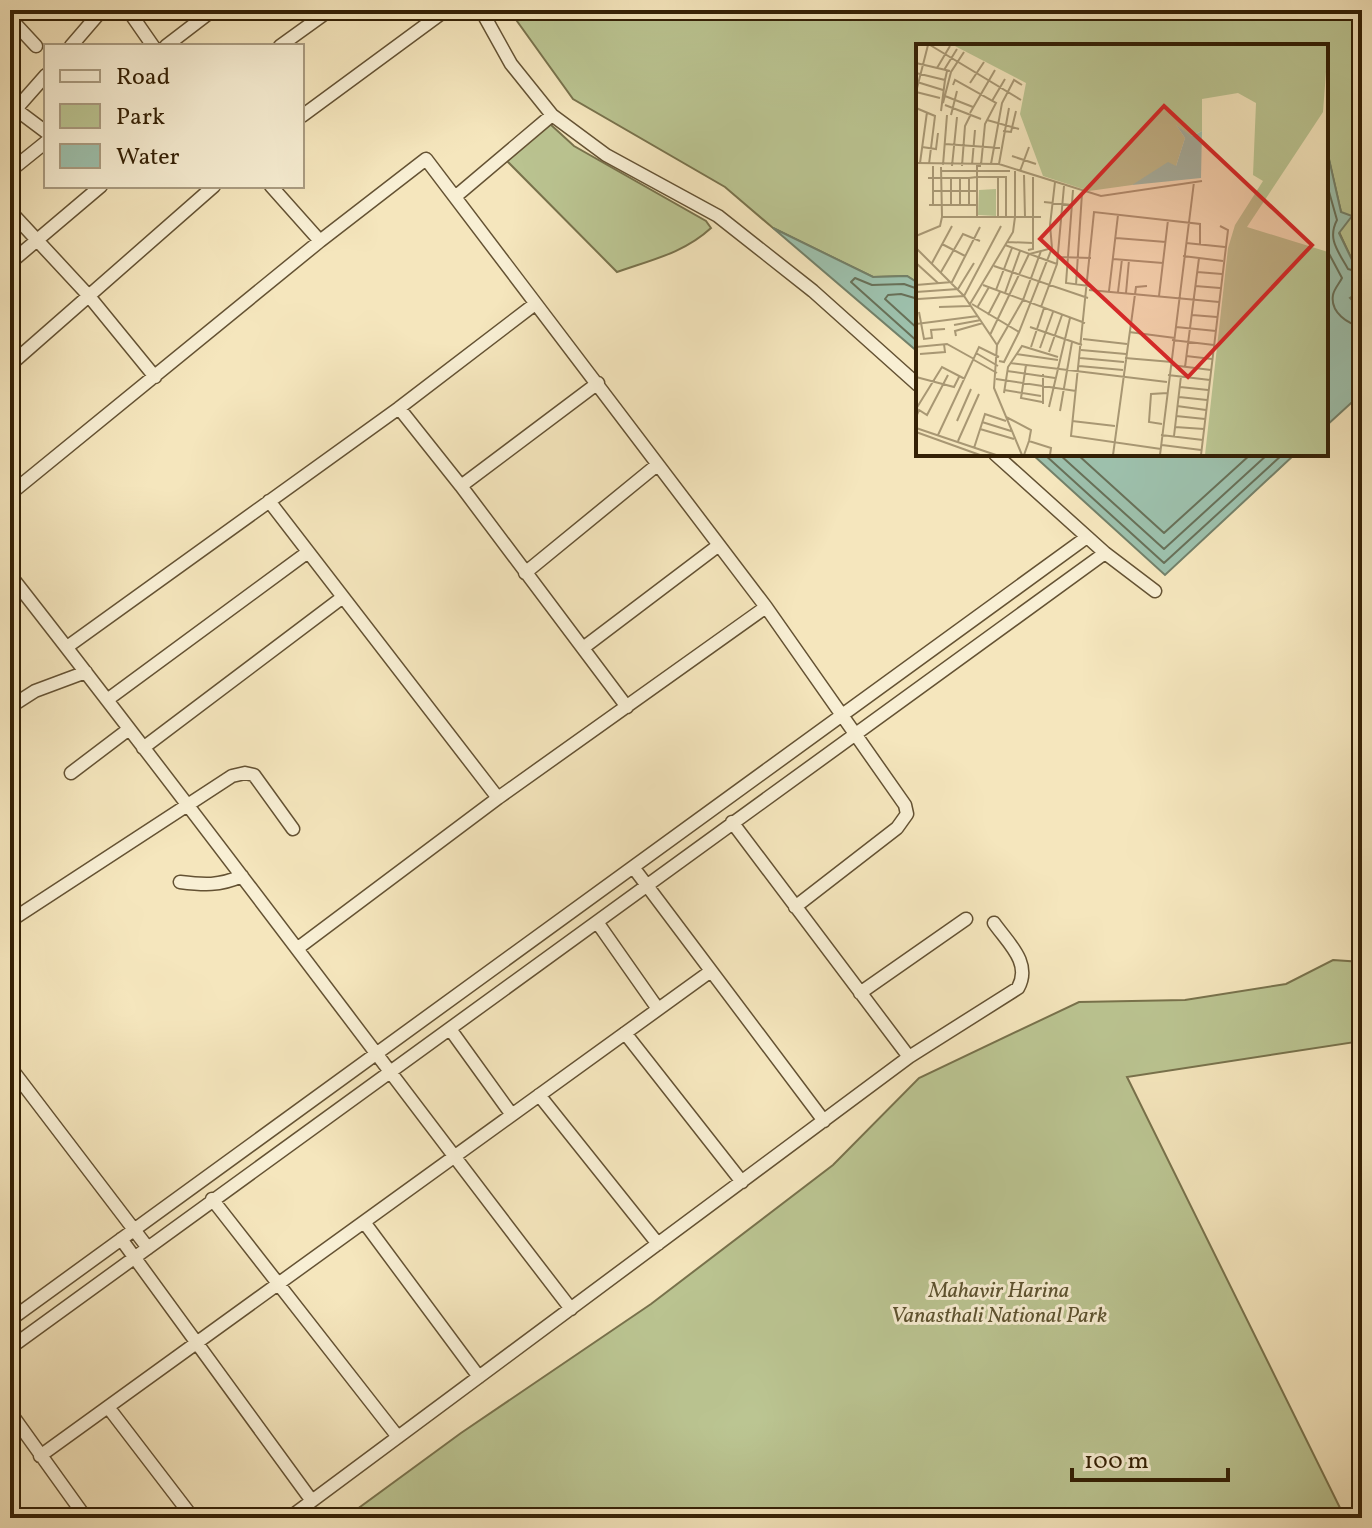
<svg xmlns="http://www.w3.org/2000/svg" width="1372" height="1528" viewBox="0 0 1372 1528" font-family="Vollkorn,serif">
  <rect width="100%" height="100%" fill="#f5e6bd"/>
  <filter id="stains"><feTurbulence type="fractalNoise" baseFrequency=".0025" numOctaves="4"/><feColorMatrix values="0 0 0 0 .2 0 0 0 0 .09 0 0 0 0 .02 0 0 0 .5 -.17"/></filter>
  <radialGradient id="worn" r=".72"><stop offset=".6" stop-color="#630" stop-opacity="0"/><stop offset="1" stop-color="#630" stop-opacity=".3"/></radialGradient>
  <path fill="#bbc592" stroke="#78724c" stroke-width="2" d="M509,10H1362V266L1354,264L1339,232L1341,212L1329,160H1326V46H918V283L907,276L873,277L773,228L725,187L573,99Z
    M550,124L574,146L706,221L711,228C684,253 651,260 617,272L507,161Z
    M1333,960L1362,962V1041L1127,1077L1345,1518H345L461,1433L651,1304L833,1165L919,1078L1079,1002L1185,1000L1286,984Z"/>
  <path fill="#9dc0ac" stroke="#738069" stroke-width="2" d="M1329,159L1341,212L1352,216L1339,233L1354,264L1362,266V290L1350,298L1362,310V393L1326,426V160Z
    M773,228L873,277L907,276L918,283V352Z
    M1032,454H1295L1165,575Z"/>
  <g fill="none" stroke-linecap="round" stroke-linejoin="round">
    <path stroke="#687058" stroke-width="2" d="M1326,181L1337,220C1327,239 1338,251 1348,269L1362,273
      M1326,248L1342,278C1339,284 1334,289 1333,295C1330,312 1348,325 1362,326
      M918,289L904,284L872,285L855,278L851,282L918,342
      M918,299L901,294L888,295L885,299L918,329
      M1044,454L1164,563L1283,454
      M1059,454L1164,549L1268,454
      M1077,454L1164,533L1251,454"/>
    <defs>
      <path id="minor" d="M62,10L64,12
        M128,10L153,46
        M481,10L511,64L552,115L606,155L718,216L813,291L918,385
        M10,18L36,46
        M71,46L102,10
        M166,46L213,10
        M280,46L330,10
        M10,105L46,132
        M10,112L16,109L46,75
        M302,116L446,10
        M10,171L46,142
        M271,186L320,241
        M455,197L552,115
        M10,211L88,295L155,377
        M10,263L101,186
        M10,365L214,186
        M399,408L461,486L627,707
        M995,454L1105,553L1155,591
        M461,486L598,383
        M10,494L320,241L426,159L766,607L905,805L907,814L897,828L795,907
        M269,501L498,798
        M525,573L657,465
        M10,575C200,817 383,1065 571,1309
        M67,647L399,408L535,304
        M583,648L719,545
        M107,700L308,552
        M10,707L35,691L86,672
        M143,748L343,597
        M71,773L129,729
        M732,822L909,1057
        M633,867L824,1121
        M180,882C204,885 219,886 242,876
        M10,921L232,776L245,773L254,775L293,829
        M597,922L658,1009
        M298,948L498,798L766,607
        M860,993L966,919
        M450,1029L512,1115
        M625,1033L742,1182
        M10,1067L148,1248
        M539,1095L658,1244
        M212,1199L398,1437
        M364,1222L479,1377
        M121,1239L312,1501
        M10,1320L1087,537
        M10,1348L1105,553
        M108,1407L193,1518
        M10,1412L86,1518
        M40,1456L711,971
        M289,1518L909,1057L1018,988C1032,963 1008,943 994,923"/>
    </defs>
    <use href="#minor" stroke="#645233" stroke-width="15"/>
    <use href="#minor" stroke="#f8efd4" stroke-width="12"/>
  </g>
  <g text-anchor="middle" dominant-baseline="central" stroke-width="6" stroke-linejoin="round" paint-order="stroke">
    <g font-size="22" font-style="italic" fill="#5c522f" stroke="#f8efd4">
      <text x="999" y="1291">Mahavir Harina<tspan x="999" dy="25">Vanasthali National Park</tspan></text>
    </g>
  </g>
  <g transform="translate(916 44)">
    <rect width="412" height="412" fill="#f5e6bd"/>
    <path d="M37,1H412L407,68L331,183L412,208V411H289L312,204L319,181L347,137L337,131L340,59L322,49L286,55V87L275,92L260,81L269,94L260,122L216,141L173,147L127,132L104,70L110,39ZM80,145V172L62,171L63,146Z" fill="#bbc592"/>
    <path d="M260,81L276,92L286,87L285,134L216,141L252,118L260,122L269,94Z" fill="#9dc0ac"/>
    <path fill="none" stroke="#a89773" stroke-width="2" d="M14,1L105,56M0,19L34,27M21,24L34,2M28,26L41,5M0,29L29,36L31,27M1,38L27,46M54,39L68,18M37,41L39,36L80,59L69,80L65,121M0,48L12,1M0,48L24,54M29,52L57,63M76,57L89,35M27,59L35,28L48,8M29,61L65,75M0,64L19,72L13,120M25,67L29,36M54,69L79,26M35,71L41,47M71,76L103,85M87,87L95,88L100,67M29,100L84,104M6,103L20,105L22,89M96,112L120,120M0,119L83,120L185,152L286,137M4,119L11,68M75,120L86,59L98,36L106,41M83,120L93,64M27,121L31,71M56,121L59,86M17,122V161M36,122L41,73M46,122L49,82L55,70M25,123L26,173H61M25,127H94M104,127L113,103M108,131L109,173M83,133H90V173M117,133V173H125M12,134H53L61,133H82V173H61V122H65M35,134V161M44,134V161M53,134V161M157,146L150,239L173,242M17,147H61M128,158L156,161M13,161H61M82,173H99V127M134,181L139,138M0,192L24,182L26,173M200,194L250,198M91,198L117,199M270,199L309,203M26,200L49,212M89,201L141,220M0,204L48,252L81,301L78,344L106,411M267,212L307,217M142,213L175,214M197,215L247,219M0,219L22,239M16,219L36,182M78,222L172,254M25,228L47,190L64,197M281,228L306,230M0,241L36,238L64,183M67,241L169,279M160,241L166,149M279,242L304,244M80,246L96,204M173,246L303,258M193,247L202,171M0,248L42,245L58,219M202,248L206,215M89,249L104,207M210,249L213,216M243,252L252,176M2,255L48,252L85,182M54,260L97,188L99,173H117V205L112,206M56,260L103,288L136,204L134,181M23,263L54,262M125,263L141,220L148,142M61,264L73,243M3,268L8,295L16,294L15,286L29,285M72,271L84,248M276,271L301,273M0,280L62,272M38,281L65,276M114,283L166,301M260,283L300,287M213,288L259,294M74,291L113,210L125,207M40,292L39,287L67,279M167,295L211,300M256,296L298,301M81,301L107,256L125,207L136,204M0,303L31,300L58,315M115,303L128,264M124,304L137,268M165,306L210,310M133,308L146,271M60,309L82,322M4,310L29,308L28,300M100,310L142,316M270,312L296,315M164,314L208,318M209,314L256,318M58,316L81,329M83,317L88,318L103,288M94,319L251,338M110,321L105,354L126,358M255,321L295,326M163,322L207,326M269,323L283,214M91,327L139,334M252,331L294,336M0,333L38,343L43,333M80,335L160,347M264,343L292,346M88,346L125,352M88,349L92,323L106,302L142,313M263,353L291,356M127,360V330M261,362L290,366M133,363L154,274M0,365L26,323L49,335M144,367L156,298M260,372L289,375M0,373L3,366L11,371L32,331M90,373L115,386L113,397M41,377L55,345M156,377L199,382M66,378L95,387M246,380L233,378L235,350L252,349M259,383L288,385M0,384L80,411M64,385L98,395M0,388L64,411M22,391L63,303L83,313M245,391L287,396M258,392L265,332M42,397L63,350M246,401L285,406M58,404L69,370L90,377M245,405L155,392L178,168L284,180V200M108,411L113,397L135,404L134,411M197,411L220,243L231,242M244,411L278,138M285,411L312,186L304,182"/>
    <path fill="#d62828" fill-opacity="0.15" stroke="#d62828" stroke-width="4" d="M248,62L396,201L272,333L124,195Z"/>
    <rect width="412" height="412" fill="none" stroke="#342005" stroke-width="4"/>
  </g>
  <rect width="1372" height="1528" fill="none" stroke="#f5e6bd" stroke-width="40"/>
  <rect x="12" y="12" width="1348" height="1504" fill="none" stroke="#342005" stroke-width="4"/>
  <rect x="20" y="20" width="1332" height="1488" fill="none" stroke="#342005" stroke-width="2"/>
  <rect x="44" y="44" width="260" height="144" fill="#f8efd4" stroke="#aa9c81" stroke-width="2"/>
  <rect x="60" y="70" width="40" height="12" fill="#f8efd4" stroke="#aa9c81" stroke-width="2"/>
  <text x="116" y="84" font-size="24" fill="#342005">Road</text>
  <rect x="60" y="104" width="40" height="24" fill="#bbc592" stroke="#aa9c81" stroke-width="2"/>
  <text x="116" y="124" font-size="24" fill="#342005">Park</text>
  <rect x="60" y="144" width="40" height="24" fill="#9dc0ac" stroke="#aa9c81" stroke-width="2"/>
  <text x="116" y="164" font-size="24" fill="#342005">Water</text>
  <path d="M1072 1468v12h156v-12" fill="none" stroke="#342005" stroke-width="4"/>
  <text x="1084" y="1468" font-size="24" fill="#342005" stroke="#f8efd4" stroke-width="6" paint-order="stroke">100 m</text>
  <rect width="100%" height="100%" filter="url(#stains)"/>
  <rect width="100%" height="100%" fill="url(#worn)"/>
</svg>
